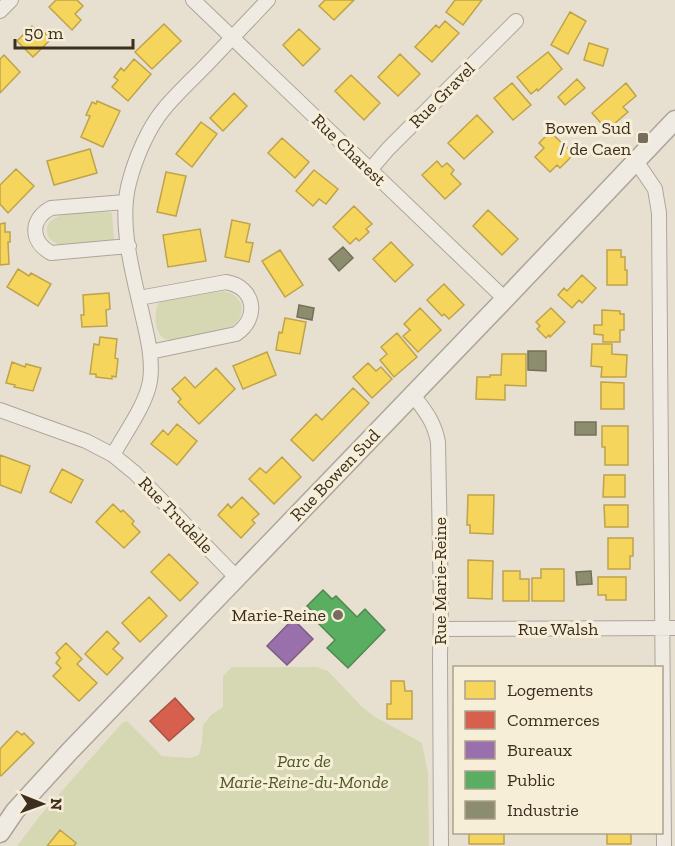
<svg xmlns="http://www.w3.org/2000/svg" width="675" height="846" viewBox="0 0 675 846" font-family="'Zilla Slab',serif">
  <rect width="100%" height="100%" fill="#e7e0d1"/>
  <path fill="#d6d7b3" d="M109,212L112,213L114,240L60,245C54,243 48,239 47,232C44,208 94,213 109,212Z
    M223,291C232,293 237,295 241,304C243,312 240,320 234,325C224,332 184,337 170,340C165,339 164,339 161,336C154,328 154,308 160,301Z
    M232,667H316L328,671L362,707L375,717L422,743L428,774L429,846H17L39,817L122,723L127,721L162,756L191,758L199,755L202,742L203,725L211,715L223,707V676Z"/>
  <path fill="#f6d55c" stroke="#bea34a" stroke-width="1.5" d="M56,0H77L83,6L75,14L81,20L72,30L49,7Z
    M325,0H354L334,20L319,6Z
    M455,0H482L463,25L446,12Z
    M570,12L586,21L568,54L551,45Z
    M445,21L459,33L432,62L415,47L436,25L439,28Z
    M164,24L181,41L152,69L135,52Z
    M32,26L42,36L45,33L51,39L33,57L17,41Z
    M299,29L320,49L303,66L283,45Z
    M589,43L608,49L603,66L584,60Z
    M548,52L562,69L538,91L537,89L531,94L517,77Z
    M400,54L420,74L398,96L378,77Z
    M4,55L20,72L0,93V59Z
    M134,59L151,74L128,101L112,87L118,80L114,77L121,68L124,71Z
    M351,75L380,103L364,120L335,91Z
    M577,79L585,88L565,105L558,97Z
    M512,83L531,105L513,120L494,98Z
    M626,83L636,96L623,107L628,112L607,130L592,113Z
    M234,93L247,106L223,131L210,118Z
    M97,101L120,111L103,147L81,137L90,116L86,115L92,102L96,104Z
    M477,115L493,132L464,159L448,143Z
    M201,122L217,134L192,167L176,154Z
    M550,132L574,154L560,168L557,165L550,172L535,157L544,148L539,143Z
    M282,138L309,162L295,178L268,153Z
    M90,149L97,173L54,185L47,161Z
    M437,161L442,167L447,163L454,170L451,174L461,184L445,199L422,175Z
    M16,169L34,186L8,213L0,204V185Z
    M314,170L338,189L326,204L319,199L313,206L296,191Z
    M166,172L186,176L176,216L157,212Z
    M354,206L372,224L366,229L369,232L359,241L356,238L350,244L333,227Z
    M488,210L518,239L502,255L473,226Z
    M232,220L250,224L246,242L253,243L249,262L225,257Z
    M5,223V232H10V242H8L9,264L0,265V224Z
    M200,229L206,261L168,267L163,235Z
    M391,242L413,265L395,282L373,259Z
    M280,250L303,285L285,297L262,261Z
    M607,250H621V257H625V270H627V285H607Z
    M18,269L29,276L31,273L51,284L38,306L7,287Z
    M582,275L596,288L582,303L579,300L572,308L558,295L564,288L567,291Z
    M444,284L464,305L449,319L444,314L442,316L427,300Z
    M109,293L110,309L106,310L107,326L82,327L81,315H84L83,295Z
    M420,308L441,330L418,352L403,336L410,330L404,324Z
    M551,308L565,322L550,337L549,335L546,338L537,329L540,326L536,322Z
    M602,310L620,311V314H624V330H620V342H603V335L594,334V325H602Z
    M285,318L306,322L300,354L276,350L279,332L282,333Z
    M397,333L417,357L394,377L380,360L387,354L381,347Z
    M100,337L117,339L115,358L118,359L116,377L112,376V379L96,377V374H90L94,344L99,345Z
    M592,344H612V354L627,355L626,377H601L602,367L591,366Z
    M267,352L276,375L243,389L233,366Z
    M502,354H526V386L505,385V400L476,399L477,377H490V375H501Z
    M12,362L25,367L26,364L41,368L33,391L14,387L15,385L6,383Z
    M368,363L376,371L381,367L392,379L372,398L353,377Z
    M216,368L235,389L199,424L178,402L181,399L172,389L185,377L195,388Z
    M601,382L624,383V409H601Z
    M353,388L369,403L313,461L291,440L316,414L322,420Z
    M177,424L197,441L177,465L151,444L163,430L168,435Z
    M602,426H628V465H605V447H602Z
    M0,455L30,466L21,493L0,485Z
    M282,457L301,477L274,504L249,479L260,468L266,473Z
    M62,469L83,480L71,503L50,492Z
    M604,475H625V497H603Z
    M468,495H494L493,534L470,533V525H467Z
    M242,497L259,514L252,520L255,523L241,538L218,515L228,504L231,508Z
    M113,504L121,512L123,510L134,521L132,524L140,532L124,548L96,522Z
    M604,505H628V527H605Z
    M608,538H633V556H630V569H608Z
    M169,554L198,583L180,601L151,572Z
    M468,560L493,561L492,599L468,598Z
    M541,569H564V601H532V578H541Z
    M503,571H520V579H529V601H503Z
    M598,577H626V600H606V595H598Z
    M149,597L167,616L140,642L122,623Z
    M107,631L119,643L113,649L123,658L107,675L85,654Z
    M66,643L82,659L77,664L97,683L79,701L53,676L61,668L56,663L60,658L56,653Z
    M391,681H404L405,691H412V719H387V704H391Z
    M17,731L22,735L24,733L34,743L1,776L0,775V749Z
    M60,830L76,843L74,846H47Z
    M469,832H504V844H469Z
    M607,832H631V844H607Z"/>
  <path fill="#d6604d" stroke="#a85140" stroke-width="1.5" d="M175,698L194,719L169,741L150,721Z"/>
  <path fill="#9970ab" stroke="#7d5c81" stroke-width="1.5" d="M293,619L313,639L287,665L267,646Z"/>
  <path fill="#5aae61" stroke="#51884e" stroke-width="1.5" d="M323,590L332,599L336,596L357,617L365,609L385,630L348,668L327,648L335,640L314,619L317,616L307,606Z"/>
  <path fill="#8c8c6e" stroke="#747057" stroke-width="1.5" d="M343,247L353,258L339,271L329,259Z
    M299,305L314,308L312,320L297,317Z
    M528,351H546V371L528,370Z
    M575,422H596V435H575Z
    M591,571L592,584L577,585L576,572Z"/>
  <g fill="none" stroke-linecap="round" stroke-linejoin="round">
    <defs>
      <path id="minor" d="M193,0L505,299
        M0,11L11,0
        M636,161L655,189L659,213L664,846
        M370,170L388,149L516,21
        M125,202L51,208C30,219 30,241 51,253L129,246
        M139,298L226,282C255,287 260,318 236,334L150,352
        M413,395C425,411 434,421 438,442L441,605L440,656L441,846
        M0,410L86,441L113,455L135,473L237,578
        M113,455C125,433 146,405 150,381C153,361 148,339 143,318C134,277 118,225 129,183C135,159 148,128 164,109C178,92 196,76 211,60C230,40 249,20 268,0
        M441,629L675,628"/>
      <path id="tertiary" d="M0,833L15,811L69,752L505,299L675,120"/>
    </defs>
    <use href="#minor" stroke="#ada599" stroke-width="16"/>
    <use href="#tertiary" stroke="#ada599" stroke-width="21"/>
    <use href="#minor" stroke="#efebe3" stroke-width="14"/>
    <use href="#tertiary" stroke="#efebe3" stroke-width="18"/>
  </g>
  <g fill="#786c5e" stroke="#f7eed8" stroke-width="2">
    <rect x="637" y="132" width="12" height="12" rx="3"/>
    <circle cx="338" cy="615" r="6"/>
  </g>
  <g text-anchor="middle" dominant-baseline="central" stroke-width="6" stroke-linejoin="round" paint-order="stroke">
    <g font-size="18" fill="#3d2e20" stroke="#f7eed8">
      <text transform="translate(442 95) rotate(-45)">Rue Gravel</text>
      <text transform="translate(349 150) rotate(44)">Rue Charest</text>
      <text transform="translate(335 475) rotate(-46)">Rue Bowen Sud</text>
      <text transform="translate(176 515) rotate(46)">Rue Trudelle</text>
      <text transform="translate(440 581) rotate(-90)">Rue Marie-Reine</text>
      <text x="558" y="629">Rue Walsh</text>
    </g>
    <g font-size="18" fill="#3d2e20" stroke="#f7eed8" text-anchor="end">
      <text x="631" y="128">Bowen Sud<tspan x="631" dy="21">/ de Caen</tspan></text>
      <text x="326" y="615">Marie-Reine</text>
    </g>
    <g font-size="18" font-style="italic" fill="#4d5a26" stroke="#f7eed8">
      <text x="304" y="761">Parc de<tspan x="304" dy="21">Marie-Reine-du-Monde</tspan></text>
    </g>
  </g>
  <rect x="453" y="666" width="210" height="168" fill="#f7eed8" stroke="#ada18e" stroke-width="1.5"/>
  <rect x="465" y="681" width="30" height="18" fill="#f6d55c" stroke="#ada18e" stroke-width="1.5"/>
  <text x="507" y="696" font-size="18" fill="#3d2e20">Logements</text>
  <rect x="465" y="711" width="30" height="18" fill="#d6604d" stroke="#ada18e" stroke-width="1.5"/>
  <text x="507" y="726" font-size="18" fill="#3d2e20">Commerces</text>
  <rect x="465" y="741" width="30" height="18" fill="#9970ab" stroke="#ada18e" stroke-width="1.5"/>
  <text x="507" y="756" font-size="18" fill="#3d2e20">Bureaux</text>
  <rect x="465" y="771" width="30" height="18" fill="#5aae61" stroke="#ada18e" stroke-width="1.5"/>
  <text x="507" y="786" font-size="18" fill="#3d2e20">Public</text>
  <rect x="465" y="801" width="30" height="18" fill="#8c8c6e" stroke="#ada18e" stroke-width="1.5"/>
  <text x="507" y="816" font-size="18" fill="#3d2e20">Industrie</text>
  <g transform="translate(42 804) rotate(91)" stroke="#f7eed8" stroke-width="4.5" paint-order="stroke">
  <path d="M0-4.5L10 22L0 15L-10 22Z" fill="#3d2e20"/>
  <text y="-9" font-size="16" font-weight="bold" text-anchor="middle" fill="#3d2e20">N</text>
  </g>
  <path d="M15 39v9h118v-9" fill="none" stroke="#3d2e20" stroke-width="3"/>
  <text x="24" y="39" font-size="18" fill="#3d2e20" stroke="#f7eed8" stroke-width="4.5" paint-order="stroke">50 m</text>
</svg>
